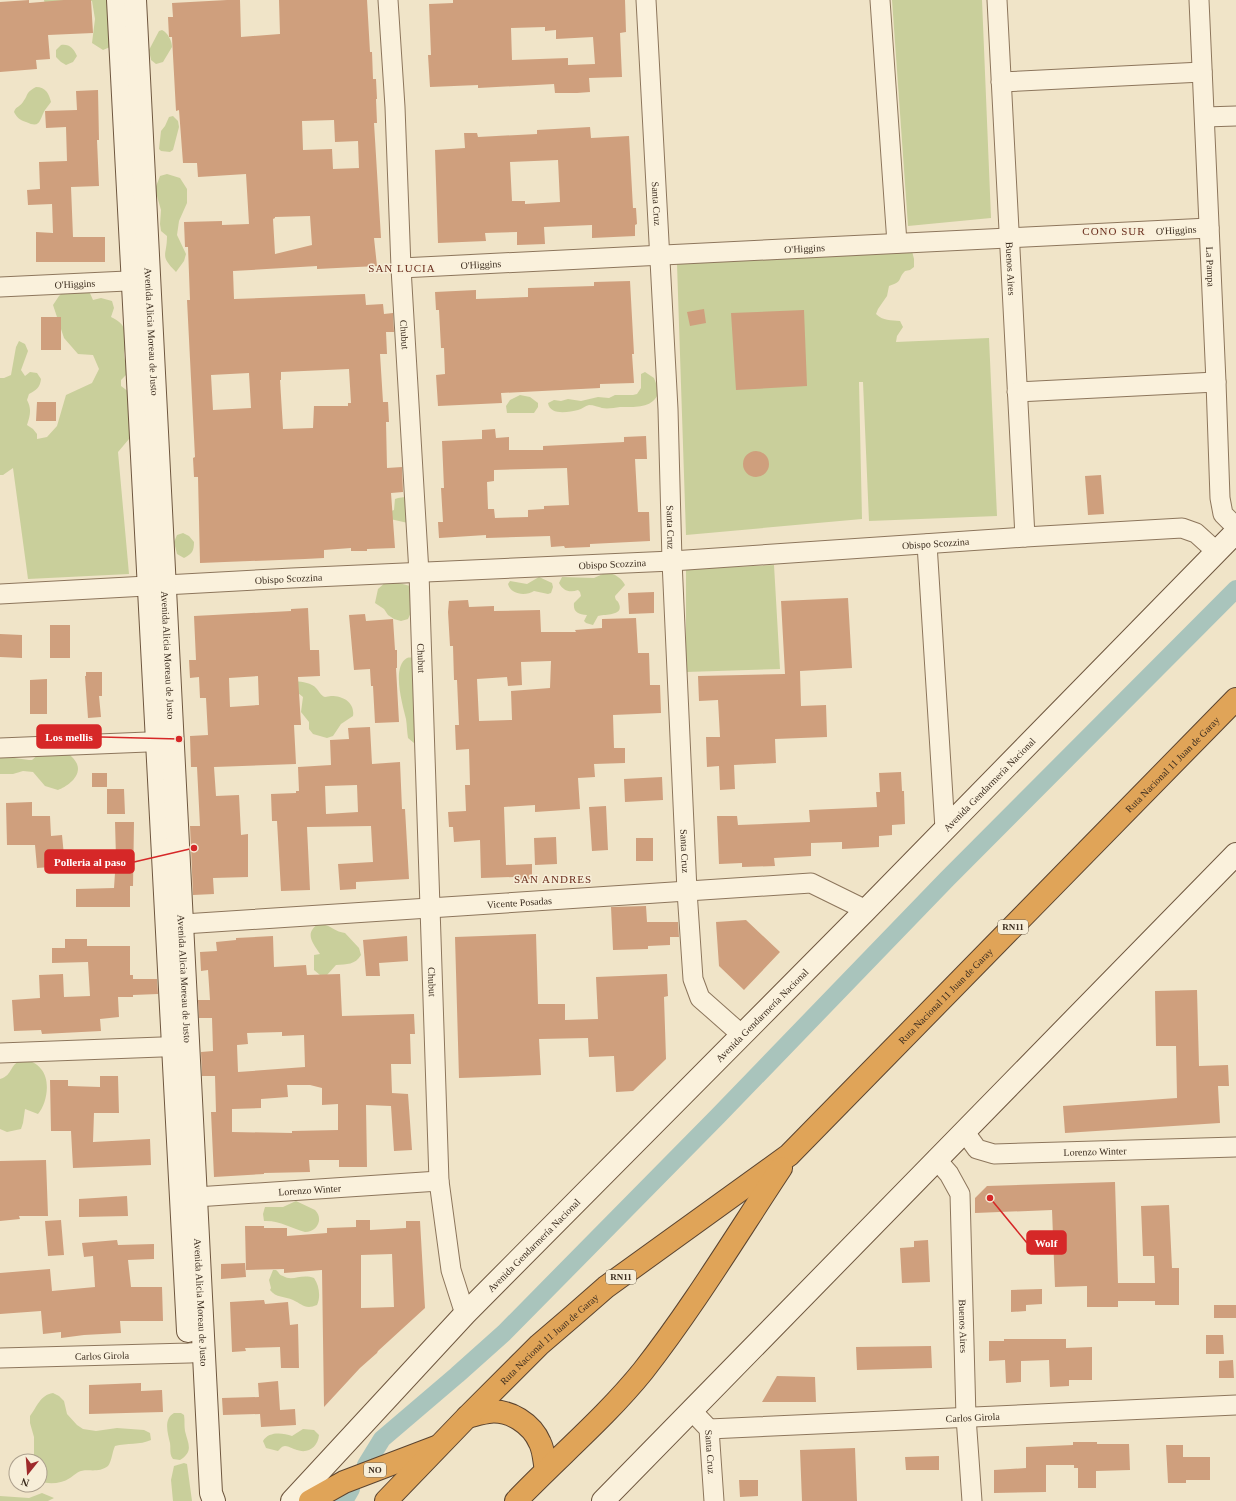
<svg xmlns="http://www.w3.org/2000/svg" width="1236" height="1501" viewBox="0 0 1236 1501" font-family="Georgia,serif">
  <rect width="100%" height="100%" fill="#f0e4c8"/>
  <path fill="#c9cf9b" d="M44,0H127L115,45L103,50L92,43L95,19L92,1L75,0L45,5Z
    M892,0H982L991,218L908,226Z
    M162,30C168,33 172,41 172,47L163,62L156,64L151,60L149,50L159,31Z
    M61,45C70,44 73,48 77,56L73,62L66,65L61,62L56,57V50Z
    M36,87C46,87 49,94 51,102C49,105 47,107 45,110C39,120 41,129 26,122C20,120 17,118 14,112C16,106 20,107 23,102C29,94 25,93 36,87Z
    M173,116L178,121L179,127L173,150L170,152L161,151L159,149L161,131L165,126L169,117Z
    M167,174L180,178L187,189V203L179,221L177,235L186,254L184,261L176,272C159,255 167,257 167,236L161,231L160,224L161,210L155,189L160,176Z
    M912,251L914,259V267L910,270L905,271C897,279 904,281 889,286L887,296L878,309L876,314C883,321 891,320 900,321L903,327L897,336L896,342L989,338L997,516L869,521L863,382H859L862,519L686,535L677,264Z
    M67,288L89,291L93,300L101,298L112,301L114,308L111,317C125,324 125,329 128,343C121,353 125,360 128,370L126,375L121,380V386L129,392L131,430L129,439L118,452L129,574L28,579L13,468L3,475H0V378H4L11,375L16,347L19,341L25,344L28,351L21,370L25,376L30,372L37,373L41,379C40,387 37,390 29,394L27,400C32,409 30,416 27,425L33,429L37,434V439L47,437L57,426L66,395L92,383L99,369L93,355L78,354L64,338L53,305L59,296Z
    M645,372L654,378L659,391C654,409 635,407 620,407C614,408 607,409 602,408C598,407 594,405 589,405C585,406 582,409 578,410C569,412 550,416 548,403L554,400L561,401L568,399L581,401L598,397L609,398L615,395H633L637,394L641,388V374Z
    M520,395L530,397L538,403V407L534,413H507L506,406L510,400Z
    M405,497L408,499V523L390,519L391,511L394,510L395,499L398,498Z
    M183,533L189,536L194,542C194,551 192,554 184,558L177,554L174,542L177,535Z
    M774,565L780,669L686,672V569Z
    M605,573C613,572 622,578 625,585L615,596C615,601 618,600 619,604C624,616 604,614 598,616L593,625L586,623L584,621L587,615C578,614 573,612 574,603L581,596L580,592L578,590C570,593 563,591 559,583L562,577L594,578Z
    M539,577L552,583L553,587L551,593L548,594L534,591C526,596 511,595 508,584L510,581L527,584Z
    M388,580L410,586L414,606L408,619L401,621L394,619L388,615L384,609L375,603L378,589Z
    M413,657L419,739L414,743L408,738C407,732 407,726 406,719C403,706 391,667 407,658C409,657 411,658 413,657Z
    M296,681C302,682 312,683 316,688C319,691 321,696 325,697C327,697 329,696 331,696C344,696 355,703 353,716L341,724L333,736L327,738L313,734L309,729V722L301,712L303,697L298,693Z
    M66,752C70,755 75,759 77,764C82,776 67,787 58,790L45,786L33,772L23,771L13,774H0V756L29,760H32L40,753Z
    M318,924C331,924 332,931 345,933L359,948L361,955C355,965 347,964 336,965L327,975H320L314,970V955L320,954C313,943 304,934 318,924Z
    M24,1059C30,1061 37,1063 41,1069C51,1080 47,1104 38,1114L25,1109L23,1123L21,1129L7,1132L0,1129V1079C14,1075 8,1064 24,1059Z
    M296,1201L315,1210C324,1219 317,1232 305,1232C291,1228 279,1220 264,1221L263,1214L265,1207H283Z
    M273,1270H276C279,1272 279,1275 283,1276C293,1282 301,1273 314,1278C319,1285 321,1297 317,1305C305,1310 302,1304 293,1300C285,1296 276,1298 270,1290L271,1288L269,1280Z
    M53,1393L59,1396L64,1401L67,1414L77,1425L83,1429L96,1431L117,1428L144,1430L150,1433L151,1440C140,1445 127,1443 115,1446C112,1452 112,1461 108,1466C99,1473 90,1469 81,1471C77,1472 73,1476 70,1478C61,1484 50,1484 40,1482V1461H34V1437L30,1423V1416C37,1407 40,1395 53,1393Z
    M174,1413H181L184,1415C185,1420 184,1426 185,1431C188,1444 194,1451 180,1460L173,1459C169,1454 171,1449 170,1443C168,1434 163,1419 174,1413Z
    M303,1429L314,1430L319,1435C318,1447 308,1454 297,1450C293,1449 289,1446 285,1446C282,1446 280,1449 278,1451L266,1448L263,1441C269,1431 283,1433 292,1436Z
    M184,1463L187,1464L192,1501H173L171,1480L174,1466Z
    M42,1493L54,1498L48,1501H0V1496L29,1498Z"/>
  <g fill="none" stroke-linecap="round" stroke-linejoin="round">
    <path stroke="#a9c4bc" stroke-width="18" d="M366,1465L382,1439L457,1375L504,1333L718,1116L947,879L1236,589
      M344,1501L351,1489"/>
  </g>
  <path fill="#cf9f7d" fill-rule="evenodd" d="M29,0V3L64,0H91L93,33L48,35L50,59L36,60L37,69L0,72V2Z
    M227,0H240L241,37L280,34L279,0H367L370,52H372L373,79H376L377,99H376L377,123H374L381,238H374L377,266L317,269V266L233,271L234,299L365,294L366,305L383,304L384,314L393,313L394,332H386L387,354H380L383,402H388L389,422H386L387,468L402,467L403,492L391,493L395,548L367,549V551H351V548L324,550V558L305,559L200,563L198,477H194L193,458L195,457L187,300H190L188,247H185L184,222L222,221V225L249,224L246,174L198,177L197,163H183L179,110L176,111L172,37H169L168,17H173L172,3ZM334,120L335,142L358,141L359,168L333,169L332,149L303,150L302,121ZM310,216L312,245L275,254L273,219L275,218V217ZM349,369L351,403H348V406H314L313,428L283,429L280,380H281V372ZM249,373L251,408L213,410L211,375Z
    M453,0H625L626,32L620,33L622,77L589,78L590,92L577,93H555L554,84L478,88V85L430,87L428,55H431L429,4L453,3ZM545,27V31L556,30V39L593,37L595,64L568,65V58L512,60L511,28Z
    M98,90L99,140H97L99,186L71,187L73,237H105V262H36V232L53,233L52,204L28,205L27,190L40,189L39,162L67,161L66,127L46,128L45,111L77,110L76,91Z
    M590,127L591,138L629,136L633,208H636L637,224L635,225V236L592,238V225L544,227L545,244L517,245V232L485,233L486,241L438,243L435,150L465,148L464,133H477L478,137L537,134V130ZM558,160L560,202L525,204V201H512L510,162Z
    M630,281L634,354H632L634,383L600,384V388L501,393L502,403L438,406L436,375L445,374L444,348H441L439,310H436L435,292L476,290V299L528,297V288L594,286V282Z
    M704,309L706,323L690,326L687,312Z
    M804,310L807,386L736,390L731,313Z
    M41,317H61V350H41Z
    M37,402H56V421H36Z
    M495,429L496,438L509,437V450H543V446L624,442V437L646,436L647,459H635L638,512H649L650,541L590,544V547L565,548L564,546L551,547L550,536L486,538V535L439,538L438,522H443L441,488H444L442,441L482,439V430ZM567,468L569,505L544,506V509L528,510V517L495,518L494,509H488L487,482L494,481V470Z
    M743 464a13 13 0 1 1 26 0a13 13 0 1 1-26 0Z
    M1101,475L1104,514L1088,515L1085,476Z
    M654,592V613L629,614L628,593Z
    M848,598L852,668L800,671L801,706L826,705L827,737L775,739L776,763L734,765L735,789L720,790L719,766L707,767L706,737H720L718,700L699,701L698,676L785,674L781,601Z
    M468,600L469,607L494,606V611L540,610L541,632H576L575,630L602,628V619L636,618L638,653H649L650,685H660L661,713L613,715L614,748H625V763L594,764L595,777L578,778L580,809L535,812V805L504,807L506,865L532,864V879L514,880V877L481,878L480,840L454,842L453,827H449L448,812L466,811L465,785H470L469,749L456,750L455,725H459L457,680H454L453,646H450L448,612L449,601ZM551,661L550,688L511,691L512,720L479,721L477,679L507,677L508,686L522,685L521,662Z
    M308,608L310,650H319L320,676L298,677L301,725H294L296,764L214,767L216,796L239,795L241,835L248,834V877L213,878L214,894L193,895L190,826H200L197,767H191L190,736L208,735L206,698H200L199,677L190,678L189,660H196L194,616L291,611V609ZM258,676L259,705L230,707L229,678Z
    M365,614L366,621L393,619L395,650H397V668H396L399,722L375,723L373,686H371L370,669L354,670L349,615Z
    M50,625H70V658H50Z
    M0,634L22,635V658L0,657Z
    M86,672H102V696H99L101,717L88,718L85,676H86Z
    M47,679V714H30V680Z
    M370,727L372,764L400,762L402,809H405L409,879L356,882V889L340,890L338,864L373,862L371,826L307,827L310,890L281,891L277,821H272L271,794L296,793V791H299L298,767L331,765L330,740L349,739L348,728ZM357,785L358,812L326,814L325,786Z
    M901,772L902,791H904L905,824L892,825V835L879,836V847L842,849V842L811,843V856L774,858L775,866L742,867V863L719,864L717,816H737L738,825L810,822L809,810L877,807L876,792H880L879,773Z
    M92,773H107V787H92Z
    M662,777L663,800L625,802L624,779Z
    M107,789H124L125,814H107Z
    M32,802V816H50L51,836L62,835L65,866L37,868L35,845H7L6,803Z
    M606,806L608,850L592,851L589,807Z
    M115,822H134L133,886H130V907H76V889L114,888L116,858Z
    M556,837L557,864L535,865L534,838Z
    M636,838H653V861H636Z
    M646,906L647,922H678L679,937H670V945L648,946V949L613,950L611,907Z
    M746,920L780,952L744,990L719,966L716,922Z
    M536,934L538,1004H565V1020L598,1019L596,977L667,974L668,996L664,997L666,1059L633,1091L616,1092L614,1056L589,1057L588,1038L539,1039L541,1075L459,1078L455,937Z
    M273,936L274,967L306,965L307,975L340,974L342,1016L414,1014L415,1034H410L411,1064H391L392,1093L408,1094L412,1150L394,1151L391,1106L366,1105L367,1167H339V1160H309L310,1172L264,1173V1174L214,1177L211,1112H216L215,1076H202L201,1052L213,1051L212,1018H199L198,1000H210L208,970L201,971L200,952L217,951L216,942L236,940V938ZM282,1032V1036L304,1035L305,1067L238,1072L237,1045L248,1044L247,1033ZM287,1085H310L322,1088V1105L338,1104V1130L292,1131V1133L232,1132V1109L261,1108V1099L288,1097Z
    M407,936L408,961L379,963L380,976H366L363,940Z
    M65,939H87V946H130V975H133V979H157L158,994L133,995V997H118L119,1017L100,1019L101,1031L42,1034L41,1030L14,1031L12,1000L40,998L39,975L63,974L64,997L90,996L88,962L52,963V948H65Z
    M1197,990L1199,1066L1228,1065L1229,1086H1218L1220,1123L1065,1133L1063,1106L1177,1098L1176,1046H1156L1155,991Z
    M100,1076H118L119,1113H94L93,1142L150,1139L151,1165L73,1168L71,1131H51L50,1080H68V1086L100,1087Z
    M46,1160L48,1216H19L20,1219L0,1221V1161Z
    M1115,1182L1118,1283H1155L1154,1256H1143L1141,1206L1169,1205L1172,1268H1179V1305H1155V1301H1118V1307H1087V1286L1055,1287L1052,1210L975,1213V1198L987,1186Z
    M127,1196L128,1216L79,1217V1199Z
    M61,1220L64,1255L48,1256L45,1221Z
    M356,1220H370V1230L406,1228V1221H420L425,1308L378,1351L377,1353L360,1368L324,1407L322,1270L284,1273V1269L246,1270L245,1226H264V1228H287V1236L327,1233V1228L356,1227ZM392,1254L394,1307L361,1308V1255Z
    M117,1240L118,1245L154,1244V1259L128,1260L131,1287H162L163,1321H120L121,1333L84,1335L61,1338V1332L43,1334L41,1311L0,1314V1273L50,1269L52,1291L95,1287L93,1256L84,1257L82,1243Z
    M928,1240L930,1282L902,1283L900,1248L914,1247V1241Z
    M245,1263L246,1277L221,1279V1264Z
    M1042,1289V1304L1026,1305V1311L1011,1312V1290Z
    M264,1300L265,1304L288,1302L290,1325L298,1324L299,1368H281L280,1347L245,1348L246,1351L232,1352L230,1302Z
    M1214,1305H1236V1318H1214Z
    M1206,1335H1223L1224,1354H1206Z
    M1004,1339H1066V1348L1092,1347V1380H1069V1386L1050,1387L1049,1360L1021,1361V1382L1006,1383L1005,1360L989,1361V1341H1004Z
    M931,1346L932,1368L857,1370L856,1347Z
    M1233,1360L1234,1378H1219V1361Z
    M777,1376L815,1377L816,1402H762Z
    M278,1381L280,1410L295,1409L296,1425L261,1427L260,1414L223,1415L222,1398L259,1397L258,1383Z
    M141,1383V1391L162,1390L163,1412L89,1414V1385Z
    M1073,1442H1097V1444H1129L1130,1470L1096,1471V1488H1078V1468H1074V1465H1046V1492L994,1493V1470L1026,1468V1447L1073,1445Z
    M1166,1445H1183V1457H1210V1480H1186V1483H1168Z
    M855,1448L857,1501H802L800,1450Z
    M939,1456V1470H906L905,1457Z
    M739,1480H758V1496L740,1497Z"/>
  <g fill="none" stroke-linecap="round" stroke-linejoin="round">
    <defs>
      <g id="street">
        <path id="s1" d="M388,0L395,107L401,268L419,573L439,1181L451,1270L465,1314"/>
        <path id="s2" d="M646,0L668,409L672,561L687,891L693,979L700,998L742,1035"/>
        <path d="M880,0L897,243"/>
        <path id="s3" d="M997,0L1025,537"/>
        <path id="s4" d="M1199,0L1216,382L1220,498L1223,514L1236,527"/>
        <path d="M1001,82L1202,72"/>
        <path d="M1205,117L1236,116"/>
        <path id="s5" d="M401,268L1209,228"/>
        <path id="s6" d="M0,287L148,280"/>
        <path d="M1017,392L1216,382"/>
        <path d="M927,544L945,829"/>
        <path id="s7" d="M0,594L292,578L672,561L1025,537L1182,528L1196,533L1217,552"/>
        <path d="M0,748L172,741"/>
        <path id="s8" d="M168,925L811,883L866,910"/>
        <path d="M0,1053L188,1046"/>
        <path id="s9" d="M964,1131L977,1149L994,1154L1236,1147"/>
        <path id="s10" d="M936,1159L949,1174L960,1194L966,1417L972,1501"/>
        <path id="s11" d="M182,1199L196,1197L439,1181"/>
        <path id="s12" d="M0,1358L189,1353L204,1352"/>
        <path id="s13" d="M691,1410L709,1429L714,1501"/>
        <path id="s14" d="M709,1429L1236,1405"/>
      </g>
      <g id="secondary">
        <path d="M118,0L188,1331"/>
        <path id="s15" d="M135,0L211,1493L214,1501"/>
        <path id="s16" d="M292,1501L465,1314L866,910L1236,532"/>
        <path d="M603,1501L1236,854"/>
      </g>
      <g id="highway">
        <path d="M467,1417C474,1415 481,1413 488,1412C510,1409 532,1424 540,1443C544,1451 544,1461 546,1470"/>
        <path d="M310,1501L344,1482L436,1447"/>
        <path id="s17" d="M386,1501L467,1417L539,1345L574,1315L606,1287L789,1155L1236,699"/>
        <path d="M516,1501C558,1457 605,1418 643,1371C693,1307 736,1236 781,1168"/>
      </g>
    </defs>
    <use href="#street" stroke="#8d765c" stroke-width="21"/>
    <use href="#secondary" stroke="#6f573f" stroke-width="24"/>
    <use href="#highway" stroke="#5b4430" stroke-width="24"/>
    <use href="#street" stroke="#faf1dc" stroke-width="19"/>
    <use href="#secondary" stroke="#faf1dc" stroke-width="22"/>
    <use href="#highway" stroke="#e0a458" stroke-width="22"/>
  </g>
  <g text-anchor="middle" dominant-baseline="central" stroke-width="3" stroke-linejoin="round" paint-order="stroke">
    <g fill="#f7eed8" stroke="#756857" stroke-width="1">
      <rect x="998" y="920" width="30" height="14" rx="3"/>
      <rect x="606" y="1270" width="30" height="14" rx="3"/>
      <rect x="364" y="1463" width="22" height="14" rx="3"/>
    </g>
    <g font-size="9" font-weight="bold" fill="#3d2e20">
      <text x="1013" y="927">RN11</text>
      <text x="621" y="1277">RN11</text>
      <text x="375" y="1470">NO</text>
    </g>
    <g font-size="10" fill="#3d2e20" stroke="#f7eed8">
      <text stroke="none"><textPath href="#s2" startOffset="204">Santa Cruz</textPath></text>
      <text stroke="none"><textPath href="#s5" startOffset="776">O'Higgins</textPath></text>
      <text stroke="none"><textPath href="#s5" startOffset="404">O'Higgins</textPath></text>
      <text stroke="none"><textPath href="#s5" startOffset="80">O'Higgins</textPath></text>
      <text stroke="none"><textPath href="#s4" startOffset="267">La Pampa</textPath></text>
      <text stroke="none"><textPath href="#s3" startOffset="269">Buenos Aires</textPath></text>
      <text stroke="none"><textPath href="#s6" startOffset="75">O'Higgins</textPath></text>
      <text stroke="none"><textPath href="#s15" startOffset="332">Avenida Alicia Moreau de Justo</textPath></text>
      <text stroke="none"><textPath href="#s1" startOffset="335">Chubut</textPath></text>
      <text stroke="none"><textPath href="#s2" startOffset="528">Santa Cruz</textPath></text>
      <text stroke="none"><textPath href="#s7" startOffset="937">Obispo Scozzina</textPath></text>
      <text stroke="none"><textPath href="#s7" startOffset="613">Obispo Scozzina</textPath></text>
      <text stroke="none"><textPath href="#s7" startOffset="289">Obispo Scozzina</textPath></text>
      <text stroke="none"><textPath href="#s15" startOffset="656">Avenida Alicia Moreau de Justo</textPath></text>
      <text stroke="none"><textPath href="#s1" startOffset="659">Chubut</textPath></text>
      <text stroke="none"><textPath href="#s17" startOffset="1080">Ruta Nacional 11 Juan de Garay</textPath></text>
      <text stroke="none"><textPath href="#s16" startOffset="1000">Avenida Gendarmería Nacional</textPath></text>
      <text stroke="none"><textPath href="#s2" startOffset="852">Santa Cruz</textPath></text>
      <text stroke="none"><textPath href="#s8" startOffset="352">Vicente Posadas</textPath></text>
      <text stroke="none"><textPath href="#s15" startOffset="980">Avenida Alicia Moreau de Justo</textPath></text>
      <text stroke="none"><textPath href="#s1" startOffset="983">Chubut</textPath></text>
      <text stroke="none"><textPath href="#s17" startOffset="756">Ruta Nacional 11 Juan de Garay</textPath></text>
      <text stroke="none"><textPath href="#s16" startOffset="676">Avenida Gendarmería Nacional</textPath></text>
      <text stroke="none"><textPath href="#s9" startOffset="141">Lorenzo Winter</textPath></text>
      <text stroke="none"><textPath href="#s11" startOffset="128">Lorenzo Winter</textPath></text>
      <text stroke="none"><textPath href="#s16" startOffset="352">Avenida Gendarmería Nacional</textPath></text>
      <text stroke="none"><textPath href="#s15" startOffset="1304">Avenida Alicia Moreau de Justo</textPath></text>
      <text stroke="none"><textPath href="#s10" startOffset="175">Buenos Aires</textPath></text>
      <text stroke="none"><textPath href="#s17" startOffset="230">Ruta Nacional 11 Juan de Garay</textPath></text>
      <text stroke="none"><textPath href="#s12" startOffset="102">Carlos Girola</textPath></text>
      <text stroke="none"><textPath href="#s14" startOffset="264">Carlos Girola</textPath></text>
      <text stroke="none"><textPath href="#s13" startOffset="49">Santa Cruz</textPath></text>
    </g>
    <g font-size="11" letter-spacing="1" fill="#6b2e1e" stroke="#f7eed8">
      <text x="1114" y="231">CONO SUR</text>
      <text x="402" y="268">SAN LUCIA</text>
      <text x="553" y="879">SAN ANDRES</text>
    </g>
  </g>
  <path fill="none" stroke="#d62828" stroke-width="1.5" d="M179 739L101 737M194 848L134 862M990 1198L1027 1243"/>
  <g fill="#d62828" stroke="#f7eed8" stroke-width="1.5">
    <circle cx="179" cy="739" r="4"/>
    <circle cx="194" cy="848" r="4"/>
    <circle cx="990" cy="1198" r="4"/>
  </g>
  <g fill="#d62828" stroke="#d62828" stroke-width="1.5">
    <rect x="37" y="725" width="64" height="23" rx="4"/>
    <rect x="45" y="850" width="89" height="23" rx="4"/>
    <rect x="1027" y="1231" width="39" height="23" rx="4"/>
  </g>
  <g font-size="11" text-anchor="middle" font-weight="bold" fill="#fff">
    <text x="69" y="741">Los mellis</text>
    <text x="90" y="866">Polleria al paso</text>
    <text x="1046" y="1247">Wolf</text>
  </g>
  <g transform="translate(28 1473) rotate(197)"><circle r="19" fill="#f7eed8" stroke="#ada18e"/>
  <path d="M0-3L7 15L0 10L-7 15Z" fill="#9e2a2b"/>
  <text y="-6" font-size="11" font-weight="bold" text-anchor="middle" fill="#3d2e20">N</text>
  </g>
</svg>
